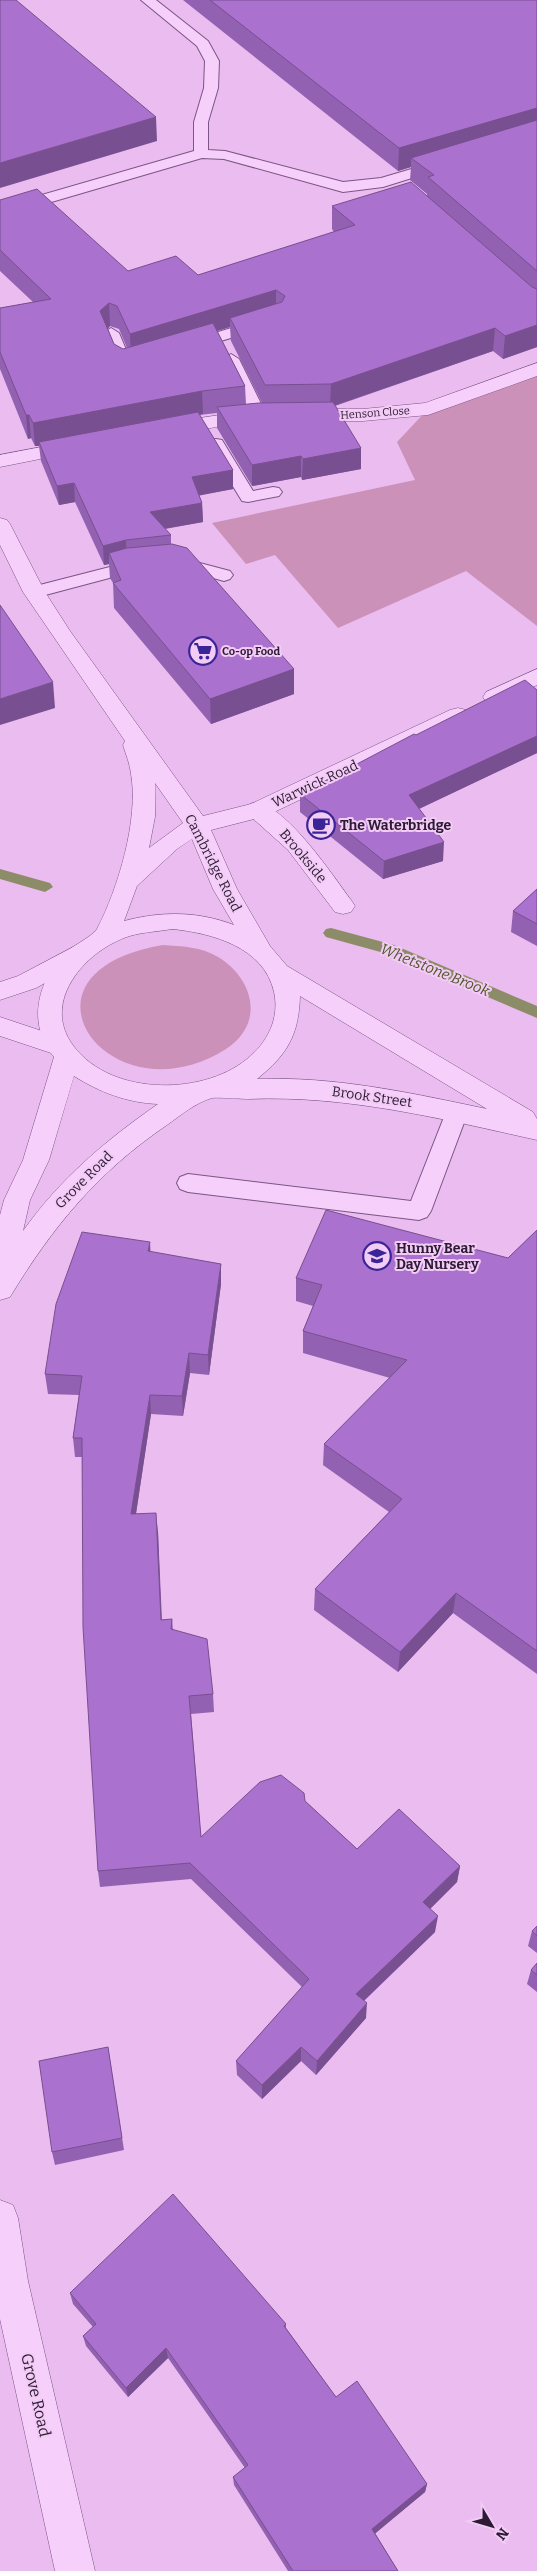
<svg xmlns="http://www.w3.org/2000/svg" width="537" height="2571" viewBox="0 0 537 2571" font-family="Bitter,serif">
  <rect width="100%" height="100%" fill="#eabcef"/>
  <path fill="#cc91b9" d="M537,369V626L466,571L338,628L275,555L246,564L212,523L415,480L397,442L428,409Z
    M163,945C181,946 202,947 218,957C253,978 266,1023 226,1049C109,1123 0,972 163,945Z"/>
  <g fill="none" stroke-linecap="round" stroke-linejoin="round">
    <path fill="#8d8c68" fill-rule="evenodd" d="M0,869L50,883L53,887L45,892L0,879Z
      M331,928L394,945L537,1006V1018L384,953L326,937L323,933L326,929Z"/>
    <defs>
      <path id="service" d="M141,0H156L208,41L219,61L218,88L208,122V150L225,151L343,182L381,178L442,160L449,164L447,167L383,187L343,192L224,159L202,158L0,217V207L194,151V122L204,88L205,61L197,46Z
        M261,319L269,324L267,327L188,351L180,346L182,343Z
        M111,328L119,333L130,359L140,360L142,363C138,370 127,371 119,369L103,333Z
        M231,354L239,359L267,416L265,420H253L251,416L223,359Z
        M216,439L222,440L253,491L273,487L279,488L282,492L279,496L248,502L242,501L207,444L210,440Z
        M177,557L230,571L233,575L230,579L224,581L171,566L168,562L171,558Z
        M141,559L147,560L150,564L147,568L34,598L28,596L25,592L28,588Z
        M457,1104L465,1106L468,1112L431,1211L427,1217L419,1220L188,1192L180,1189L177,1183L180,1177L188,1174L411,1201L446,1112L449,1106Z"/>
      <path id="minor" d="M537,363V376L428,415L363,421H303L296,419L293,415L296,411L303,409H363L425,403Z
        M253,410L260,412L263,416L260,420L167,435L160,433L157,429L160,425L167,423Z
        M78,440L85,442L88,446L85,450L0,467V455Z
        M258,802C290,811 331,873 351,900L355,906L351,912L343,914L335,912L288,850L250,816L246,810L250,804Z
        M79,944L88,947L91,953L88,959L36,988L0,1000V982L18,976Z
        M0,1017L69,1040L73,1047L69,1054L60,1056L0,1036Z"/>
      <path id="tertiary" d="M0,518L7,520L10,524L45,592L70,631L203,816L251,804L450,710L458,708L466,710L469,715L466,720L266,816L211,830L237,889L270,946L287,966L533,1112L537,1119V1140C442,1119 347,1095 249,1099C242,1099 216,1097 212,1098C195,1103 181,1115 167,1125C98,1172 53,1226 10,1297L0,1300V1215L4,1200L23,1160L54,1057C27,1025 37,982 64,954C72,946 93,936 97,929C118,889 139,819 131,774C130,764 126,755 123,745L125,741L23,592L0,545ZM155,783L183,823L149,848L155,817ZM192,839L213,889L234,925C198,911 161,911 124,921L137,886L177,849ZM172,929C212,933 264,947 274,992C280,1019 267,1043 247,1059C201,1097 105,1096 70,1041C44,999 85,953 124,938C139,932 156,932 172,929ZM300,996L487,1109C412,1093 334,1076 257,1079C287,1055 299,1035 300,996ZM74,1076C99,1092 128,1103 158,1104C106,1140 60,1179 23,1231L30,1200L49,1160Z
        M537,669V685L502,702L494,704L486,702L483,697L486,692Z
        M0,2200L13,2205L18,2218L28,2281L95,2571H55L0,2319Z"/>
    </defs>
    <use href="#service" stroke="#7a5586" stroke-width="2"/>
    <use href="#minor" stroke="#7a5586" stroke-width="1"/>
    <use href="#tertiary" stroke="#7a5586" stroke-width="1"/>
    <use href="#service" fill="#f6cffa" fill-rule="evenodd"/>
    <use href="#minor" fill="#f6cffa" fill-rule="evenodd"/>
    <use href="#tertiary" fill="#f6cffa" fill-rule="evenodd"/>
  </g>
  <path fill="#9361b1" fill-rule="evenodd" d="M183,0H537V347L503,359L493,351L335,406L361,469L302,480L301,477L252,486L217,428V413L199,415L233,470V489L199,495L202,503L203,522L165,529L171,535V544L294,669V694L211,724L114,608L113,583L110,578L109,564L104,565L75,502L59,505L41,461L39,446H35L31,438L28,439L0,369V308L33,302L0,271V200L128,271L198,275L334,232L332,229V206L427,196V194L410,180L411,167L398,171ZM110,326L119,329L127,348L123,349L114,344L108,329ZM230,327L231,341L262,403L246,404L245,386L217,331Z
    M537,690V753L419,809L443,861L383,879L300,812V794L416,735Z
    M537,889V946L511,932L513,911Z
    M537,1230V1674L453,1613L398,1672L314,1610L315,1589L389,1512L323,1465L324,1444L390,1378L303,1353V1331L313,1306L296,1301V1278L508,1258Z
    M150,1252L221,1264V1284L209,1375L190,1373L183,1416L151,1414L136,1514L158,1532L162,1620L172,1619L173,1630L213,1694L214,1712L191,1714L201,1837L305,1801L357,1849L460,1866L457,1882L430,1909L435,1932L364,2001L366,2018L316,2075L301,2061L262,2099L237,2075L236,2061L302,1987L191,1879L100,1887L98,1871L82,1457H75L73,1438L79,1395L48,1394L45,1374Z
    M537,1926V1953L528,1946L532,1931Z
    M537,1963V1992L527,1984L531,1970Z
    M108,2047L124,2150L55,2165L52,2152Z
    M70,2293L286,2324V2328L336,2397L427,2484L425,2492L375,2533L398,2571H288L234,2485L233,2477L245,2468L168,2358L128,2397L86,2346L83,2336L93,2327L73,2304Z"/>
  <path fill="#784f90" d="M537,108V130L411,158V167L398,171L399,148Z
    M156,117L157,141L0,188V163Z
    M276,290V313L230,318V327L131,357L130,334Z
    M109,303L110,326L101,334L100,311Z
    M537,325V347L503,359L505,336Z
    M495,328L493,351L330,407L331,384Z
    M202,391L203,414L41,445L39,442V446H35L33,423Z
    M26,415H29L31,438L28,439Z
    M361,448V469L302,480L303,459Z
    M301,456V477L252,486V465Z
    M233,470V489L192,497V477Z
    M74,483L75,502L59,505L57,486Z
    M202,503L203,522L151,531L150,512Z
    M126,540L127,559L109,553V564L104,565L103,546Z
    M294,669V694L211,724L210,699Z
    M53,682L55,708L0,725V699Z
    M537,736V753L408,814L409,795Z
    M444,842L443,861L383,879L384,861Z
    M150,1242L151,1263L148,1251Z
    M221,1264V1284L209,1375L208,1355Z
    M189,1353L190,1373L183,1416L182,1396Z
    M150,1395L151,1414L133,1533L131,1514Z
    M156,1513L158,1532L162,1638L161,1620Z
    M456,1593L453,1613L398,1672L400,1652Z
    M460,1866L457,1882L421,1918L423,1902Z
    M438,1916L435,1932L355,2009L356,1994Z
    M367,2003L366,2018L316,2075L317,2061Z
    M301,2047V2061L262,2099V2085Z
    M166,2348L168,2358L128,2397L126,2388Z
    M427,2484L425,2492L371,2537L372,2529Z"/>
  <path fill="#ab71ce" stroke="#784f90" d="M0,0H16L156,117L0,163Z
    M210,0H537V108L399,148Z
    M537,120V271L428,177L434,175L411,158Z
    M411,182L532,287L537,289V325L505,336L495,328L331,384L265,385L230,318L282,302L285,296L276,290L130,334L117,306L109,303L100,311L114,344L123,349L213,323L245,386L202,391L33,423L29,415H26L0,352V308L51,299L0,250V200L37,189L128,271L176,256L198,275L355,225L332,206Z
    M333,402L361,448L303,459L301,456L252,465L217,407L259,403Z
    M198,412L233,470L192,477L202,503L150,512L171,535L126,540L103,546L74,483L57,486L39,442Z
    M172,544L187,548L294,669L210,699L113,583L121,580L109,553L127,548Z
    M0,605L53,682L0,699Z
    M525,680L537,690V736L409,795L444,842L384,861L300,794L414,734L416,735Z
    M537,889V924L513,911Z
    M326,1210L508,1258L537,1230V1651L456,1593L400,1652L315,1589L402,1499L324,1444L407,1360L303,1331L322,1285L296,1278Z
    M82,1232L150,1242L148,1251L221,1264L208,1355L189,1353L182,1396L150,1395L131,1514L156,1513L161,1620L172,1619L171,1629L207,1639L213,1694L189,1696L201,1837L260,1782L281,1775L304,1793L305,1801L357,1849L399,1809L460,1866L423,1902L438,1916L356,1994L367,2003L317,2061L301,2047L262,2085L236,2061L309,1979L190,1863L98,1871L83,1627L82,1438H73L82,1376L45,1374L56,1304Z
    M537,1926V1936L532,1931Z
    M537,1963V1975L531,1970Z
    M108,2047L122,2138L52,2152L39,2061Z
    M173,2194L286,2324L284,2326L336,2397L357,2381L427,2484L372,2529L398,2571H293L233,2477L248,2465L166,2348L126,2388L83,2336L96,2324L70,2293Z"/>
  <defs>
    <symbol id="supermarket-ring" viewBox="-11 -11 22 22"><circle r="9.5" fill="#f3ccf6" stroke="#3b2497" stroke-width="1.5"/><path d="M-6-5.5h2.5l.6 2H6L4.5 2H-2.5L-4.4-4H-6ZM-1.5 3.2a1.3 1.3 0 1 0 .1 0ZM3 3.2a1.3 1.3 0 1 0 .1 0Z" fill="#3b2497"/></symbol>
    <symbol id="cafe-ring" viewBox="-11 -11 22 22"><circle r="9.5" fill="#f3ccf6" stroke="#3b2497" stroke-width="1.5"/><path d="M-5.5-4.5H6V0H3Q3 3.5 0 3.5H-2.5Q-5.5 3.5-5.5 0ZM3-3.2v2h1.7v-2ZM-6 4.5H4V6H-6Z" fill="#3b2497"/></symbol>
    <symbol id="school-ring" viewBox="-11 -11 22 22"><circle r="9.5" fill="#f3ccf6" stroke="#3b2497" stroke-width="1.5"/><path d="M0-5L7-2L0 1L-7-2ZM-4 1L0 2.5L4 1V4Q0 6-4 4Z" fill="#3b2497"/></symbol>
  </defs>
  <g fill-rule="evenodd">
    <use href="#supermarket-ring" x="187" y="635" width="32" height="32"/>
    <use href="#cafe-ring" x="305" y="809" width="32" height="32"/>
    <use href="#school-ring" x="361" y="1240" width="32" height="32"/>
  </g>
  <g text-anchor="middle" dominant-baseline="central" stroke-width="4" stroke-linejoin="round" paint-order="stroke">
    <g font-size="11" fill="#2d1b35" stroke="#f3ccf6">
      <text transform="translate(375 413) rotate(-4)">Henson Close</text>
    </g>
    <g font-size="11" font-weight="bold" fill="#2d1b35" stroke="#f3ccf6" text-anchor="start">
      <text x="222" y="651">Co-op Food</text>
    </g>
    <g font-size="14" fill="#2d1b35" stroke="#f3ccf6">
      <text transform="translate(315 784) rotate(-25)">Warwick Road</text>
      <text transform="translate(303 856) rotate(50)">Brookside</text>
      <text transform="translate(213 863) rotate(63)">Cambridge Road</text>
      <text transform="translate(372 1097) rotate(8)">Brook Street</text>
      <text transform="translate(84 1180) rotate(-45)">Grove Road</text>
    </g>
    <g font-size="14" font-weight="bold" fill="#2d1b35" stroke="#f3ccf6" text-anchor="start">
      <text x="340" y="825">The Waterbridge</text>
      <text x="396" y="1248">Hunny Bear<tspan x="396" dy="16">Day Nursery</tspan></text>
    </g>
    <g font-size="15" font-style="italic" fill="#4f5629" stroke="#f3ccf6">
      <text transform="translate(435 970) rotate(22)">Whetstone Brook</text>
    </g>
    <g font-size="16" fill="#2d1b35" stroke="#f3ccf6">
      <text transform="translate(36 2395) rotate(77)">Grove Road</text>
    </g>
  </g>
  <g transform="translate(492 2526) rotate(128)" stroke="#f3ccf6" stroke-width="4" paint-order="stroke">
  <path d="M0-4L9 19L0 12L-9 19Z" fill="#2d1b35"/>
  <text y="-8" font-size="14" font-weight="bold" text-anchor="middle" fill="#2d1b35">N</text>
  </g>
</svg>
